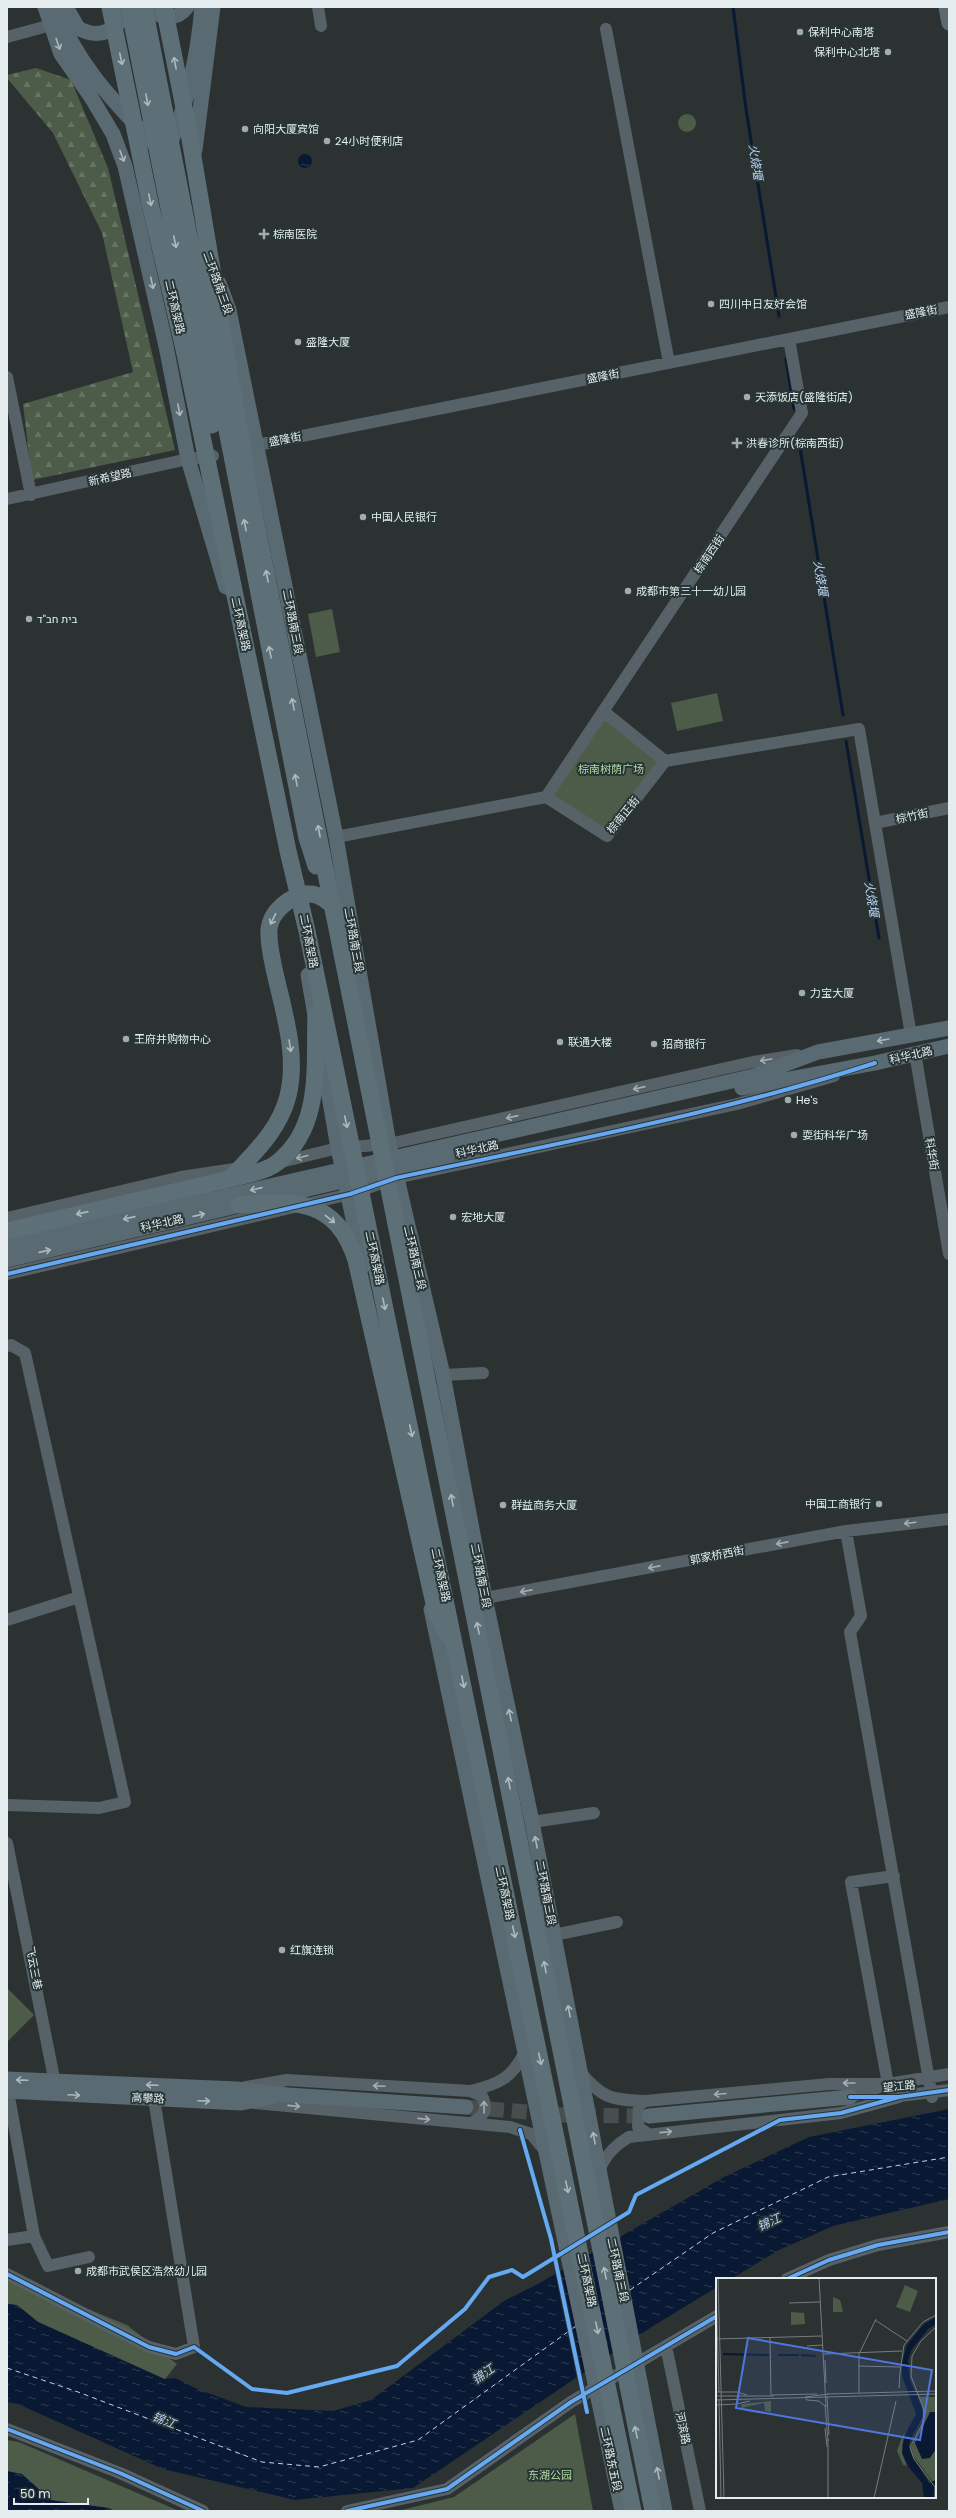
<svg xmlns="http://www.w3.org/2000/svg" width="956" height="2518" viewBox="0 0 956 2518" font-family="Poppins,'Noto Sans SC',Heebo,sans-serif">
  <defs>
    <pattern id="forest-firs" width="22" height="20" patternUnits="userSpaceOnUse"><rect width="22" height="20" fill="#4d5c48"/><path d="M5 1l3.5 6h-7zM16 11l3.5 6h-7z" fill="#667463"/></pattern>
    <pattern id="water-ripples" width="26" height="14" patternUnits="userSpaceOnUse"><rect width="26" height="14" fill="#091933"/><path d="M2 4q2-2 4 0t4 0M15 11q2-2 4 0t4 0" fill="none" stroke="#2d3b51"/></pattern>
  </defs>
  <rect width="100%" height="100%" fill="#2c3232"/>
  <path fill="url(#forest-firs)" d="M36,68L71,80L108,168L175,450L32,480L23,404L133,372L102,233L53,133L7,78V75Z"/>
  <path fill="#4d5c48" d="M678 123a9 9 0 1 1 18 0a9 9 0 1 1-18 0Z
    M332,609L340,652L316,657L308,614Z
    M717,693L723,721L677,731L671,703Z
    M603,711L665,761L607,836L546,797Z
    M7,1988L34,2015L7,2042Z
    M7,2276L127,2325L177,2364L165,2379L38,2322L17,2305L7,2304Z
    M575,2414L593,2511H398L454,2497Z
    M7,2440L19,2442L179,2511H7Z"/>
  <path fill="url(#water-ripples)" d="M298 161a7 7 0 1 1 14 0a7 7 0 1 1-14 0Z
    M949,2109V2199L833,2226L777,2251L731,2279H717V2287L650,2328L413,2488L295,2500L163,2469L18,2404L7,2402V2304L17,2305L38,2322L164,2379L175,2378L197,2389L246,2407L333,2411L371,2400L504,2301L536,2285L724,2177L809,2137Z
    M7,2471L22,2474L51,2500L109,2508L114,2511H7Z"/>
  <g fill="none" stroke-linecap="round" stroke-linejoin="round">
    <path stroke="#091933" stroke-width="3" d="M733,7L746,109L779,316
      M786,359L794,409
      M799,441L843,715
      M846,741L879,938"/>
    <path stroke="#bed4f7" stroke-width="1" stroke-dasharray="5 4" stroke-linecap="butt" d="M630,2290L713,2233L828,2177L949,2157
      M7,2368L78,2392L262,2462L319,2467L418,2440L576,2326"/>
    <path stroke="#484e4e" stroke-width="15" stroke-dasharray="15 8" stroke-linecap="butt" d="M466,2107L562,2115L649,2116"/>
    <path stroke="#566268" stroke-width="12" d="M318,7L321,26
      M606,29L669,363
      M7,37L51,25
      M7,377L31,495
      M257,445L949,307
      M7,499L188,459L213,456
      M603,711L665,761
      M546,797L802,413L789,339
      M875,823L949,808
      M336,837L546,797L607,836L665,761L859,729L911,1035
      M915,1053L949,1254
      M277,1163L338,1148L389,1144L753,1062L797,1055
      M7,1218L181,1177L241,1168
      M7,1274L350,1194L396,1178L737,1104L834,1076
      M7,1346L11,1345L25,1353L125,1802L99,1808L7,1805
      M443,1375L483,1373
      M846,1531L861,1616L850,1632L932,2097
      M485,1598L846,1531L949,1519
      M7,1620L79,1597
      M532,1822L594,1813
      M7,1843L56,2088
      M554,1935L617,1922
      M580,2072C602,2098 611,2100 645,2101L829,2084H888L851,1882L894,1876
      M246,2087L287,2080L470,2091C500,2084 512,2078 526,2050
      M8,2091L34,2236L48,2266L89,2257
      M850,2097L888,2084L949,2074
      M891,2097L949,2090
      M645,2101L639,2105L638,2127L648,2134
      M255,2103L510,2127L531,2134L546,2152
      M470,2123C483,2118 489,2110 482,2096L470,2091
      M600,2168C607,2154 615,2145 629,2137L841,2113L899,2097
      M7,2240L34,2236
      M7,2274L149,2347L176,2354L194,2347L154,2099
      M787,2279L829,2260L878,2245L949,2232
      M666,2346L700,2511
      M7,2429L120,2473L203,2511
      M347,2511L447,2489L571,2402L717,2316"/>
    <path stroke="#5a6a72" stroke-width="15" d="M45,7L61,54L91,97L113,134L125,166L166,346L188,459L226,587
      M56,7C75,63 115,103 155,145
      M66,7L78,28C99,40 121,31 125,7
      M149,7C159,19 177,21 187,7
      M946,7L949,23
      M171,142C188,101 198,52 202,7
      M195,150L213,7
      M219,283L229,310L336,837L389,1144L443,1375L485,1598L532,1822L665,2511
      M308,975L338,1148L363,1266
      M742,1088L875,1063L949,1046
      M7,1246L754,1076L818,1052L949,1028
      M7,1260L448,1156
      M431,1609L622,2511
      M7,2079L237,2089L288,2095L466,2107
      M7,2091L241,2103L271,2097
      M649,2116L850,2097"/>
    <path stroke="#5d7078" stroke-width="17" d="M110,7L151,208L184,349L288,851L307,931L633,2511
      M129,7L212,425
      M144,7L307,838L316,866
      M164,7L189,133L249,488L653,2511
      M230,1179C253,1154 279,1131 288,1096C298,1055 284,1013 275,973C272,959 268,944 269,929C271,911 290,896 307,894C320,893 329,901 337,911
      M239,1205C295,1200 336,1198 356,1260L436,1612L448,1635
      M7,1231L230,1179C245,1175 266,1172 278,1162C323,1126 314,1065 316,1014"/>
    <defs>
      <path id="cycleway" d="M7,1274L350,1194L396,1178C557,1143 719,1114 875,1063
        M850,2097H899L949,2090
        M520,2130L551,2239L587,2412
        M7,2274L149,2347L176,2354L194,2347L252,2389L287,2393L397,2366L465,2309L489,2277L512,2270L523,2277L629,2212L636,2195L780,2120L841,2113L899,2097
        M787,2279L829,2260L878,2245L949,2232
        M7,2429L120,2473L203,2511
        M347,2511L447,2489L571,2402L717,2316"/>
    </defs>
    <use href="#cycleway" stroke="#283536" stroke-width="6"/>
    <use href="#cycleway" stroke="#66a8f1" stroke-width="4"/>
  </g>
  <defs><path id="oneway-shaft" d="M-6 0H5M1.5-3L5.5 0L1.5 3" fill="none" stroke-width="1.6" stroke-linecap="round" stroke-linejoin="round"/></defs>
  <g stroke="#adb8bc">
    <use href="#oneway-shaft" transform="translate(58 44) rotate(71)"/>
    <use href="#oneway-shaft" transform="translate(122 156) rotate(69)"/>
    <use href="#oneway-shaft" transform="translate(152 283) rotate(77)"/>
    <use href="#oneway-shaft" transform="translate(179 410) rotate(79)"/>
    <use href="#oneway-shaft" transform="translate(883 1040) rotate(170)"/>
    <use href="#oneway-shaft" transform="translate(256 1189) rotate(167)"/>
    <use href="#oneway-shaft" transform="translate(199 1215) rotate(-13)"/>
    <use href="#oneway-shaft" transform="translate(129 1218) rotate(167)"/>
    <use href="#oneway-shaft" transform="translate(45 1251) rotate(-13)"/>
    <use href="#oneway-shaft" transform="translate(510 1715) rotate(-102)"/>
    <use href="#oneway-shaft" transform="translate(536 1842) rotate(-101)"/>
    <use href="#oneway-shaft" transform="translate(569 2011) rotate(-101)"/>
    <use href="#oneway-shaft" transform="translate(22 2080) rotate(-178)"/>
    <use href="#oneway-shaft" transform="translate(152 2085) rotate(-178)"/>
    <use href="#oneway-shaft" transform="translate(74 2095) rotate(3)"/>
    <use href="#oneway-shaft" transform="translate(204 2101) rotate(2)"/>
    <use href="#oneway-shaft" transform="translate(594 2138) rotate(-101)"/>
    <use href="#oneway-shaft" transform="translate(658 2473) rotate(-101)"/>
  </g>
  <g stroke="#aebabe">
    <use href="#oneway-shaft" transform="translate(121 59) rotate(78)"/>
    <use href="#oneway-shaft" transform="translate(175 63) rotate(-101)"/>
    <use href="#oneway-shaft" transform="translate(147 100) rotate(80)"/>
    <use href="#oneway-shaft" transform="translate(150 200) rotate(78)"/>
    <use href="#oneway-shaft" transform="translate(175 242) rotate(78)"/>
    <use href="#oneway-shaft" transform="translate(245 525) rotate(-101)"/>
    <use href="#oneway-shaft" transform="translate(267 576) rotate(-101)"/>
    <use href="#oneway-shaft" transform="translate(270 652) rotate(-101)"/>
    <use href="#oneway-shaft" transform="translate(293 704) rotate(-101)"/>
    <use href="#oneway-shaft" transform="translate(296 780) rotate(-101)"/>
    <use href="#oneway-shaft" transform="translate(319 831) rotate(-101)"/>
    <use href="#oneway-shaft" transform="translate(273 919) rotate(116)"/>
    <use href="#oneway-shaft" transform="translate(290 1046) rotate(81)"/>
    <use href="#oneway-shaft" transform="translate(346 1122) rotate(78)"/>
    <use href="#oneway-shaft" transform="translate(82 1213) rotate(167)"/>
    <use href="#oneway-shaft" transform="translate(330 1219) rotate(38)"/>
    <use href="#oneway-shaft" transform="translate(384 1304) rotate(78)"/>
    <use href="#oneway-shaft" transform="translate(411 1431) rotate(78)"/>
    <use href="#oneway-shaft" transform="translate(452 1500) rotate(-101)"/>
    <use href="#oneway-shaft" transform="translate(478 1628) rotate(-101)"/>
    <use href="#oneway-shaft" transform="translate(463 1682) rotate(79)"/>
    <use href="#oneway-shaft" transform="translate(509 1783) rotate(-101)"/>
    <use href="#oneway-shaft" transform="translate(514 1932) rotate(78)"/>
    <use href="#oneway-shaft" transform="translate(545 1967) rotate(-101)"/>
    <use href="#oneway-shaft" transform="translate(540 2059) rotate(78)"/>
    <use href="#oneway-shaft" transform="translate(567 2187) rotate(78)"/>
    <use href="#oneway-shaft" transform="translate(605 2273) rotate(-101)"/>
    <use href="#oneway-shaft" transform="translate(597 2328) rotate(78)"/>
    <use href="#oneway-shaft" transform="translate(636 2432) rotate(-102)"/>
  </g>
  <g stroke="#a4aeb1">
    <use href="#oneway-shaft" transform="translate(766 1060) rotate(171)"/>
    <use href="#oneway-shaft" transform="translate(639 1088) rotate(167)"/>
    <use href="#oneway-shaft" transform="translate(512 1117) rotate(167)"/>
    <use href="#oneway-shaft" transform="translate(302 1157) rotate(166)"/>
    <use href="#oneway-shaft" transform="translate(910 1523) rotate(173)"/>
    <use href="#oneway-shaft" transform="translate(782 1543) rotate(169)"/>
    <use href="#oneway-shaft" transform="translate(654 1567) rotate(169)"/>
    <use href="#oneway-shaft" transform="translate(526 1591) rotate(169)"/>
    <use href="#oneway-shaft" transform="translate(849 2083) rotate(-180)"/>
    <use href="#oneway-shaft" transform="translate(379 2086) rotate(-177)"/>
    <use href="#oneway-shaft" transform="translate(720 2094) rotate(175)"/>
    <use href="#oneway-shaft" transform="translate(294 2106) rotate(6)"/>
    <use href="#oneway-shaft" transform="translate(484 2107) rotate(-91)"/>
    <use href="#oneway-shaft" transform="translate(424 2119) rotate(6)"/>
    <use href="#oneway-shaft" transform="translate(666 2132) rotate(-6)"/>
  </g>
  <g fill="#a4abac" stroke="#283536" stroke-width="1.5">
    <circle cx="800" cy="32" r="4"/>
    <circle cx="888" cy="52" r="4"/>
    <circle cx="245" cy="129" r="4"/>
    <circle cx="327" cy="141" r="4"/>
    <path d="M262 228h4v4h4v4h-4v4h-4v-4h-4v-4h4z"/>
    <circle cx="711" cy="304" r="4"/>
    <circle cx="298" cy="342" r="4"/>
    <circle cx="747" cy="397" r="4"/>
    <path d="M735 437h4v4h4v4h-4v4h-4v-4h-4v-4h4z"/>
    <circle cx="363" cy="517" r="4"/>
    <circle cx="628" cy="591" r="4"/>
    <circle cx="29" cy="619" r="4"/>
    <circle cx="802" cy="993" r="4"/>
    <circle cx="126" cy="1039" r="4"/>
    <circle cx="560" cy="1042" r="4"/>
    <circle cx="654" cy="1044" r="4"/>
    <circle cx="788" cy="1100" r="4"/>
    <circle cx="794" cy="1135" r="4"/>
    <circle cx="453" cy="1217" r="4"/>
    <circle cx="879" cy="1504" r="4"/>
    <circle cx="503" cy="1505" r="4"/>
    <circle cx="282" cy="1950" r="4"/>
    <circle cx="78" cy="2271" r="4"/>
  </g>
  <g text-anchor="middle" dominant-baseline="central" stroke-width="4" stroke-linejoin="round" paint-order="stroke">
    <g font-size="11" fill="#e4eced" stroke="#283536" text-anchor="start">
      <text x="808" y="32">保利中心南塔</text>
      <text x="880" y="52" text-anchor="end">保利中心北塔</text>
      <text x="253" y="129">向阳大厦宾馆</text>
      <text x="335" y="141">24小时便利店</text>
      <text x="273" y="234">棕南医院</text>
      <text x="719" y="304">四川中日友好会馆</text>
      <text x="306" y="342">盛隆大厦</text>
      <text x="755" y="397">天添饭店(盛隆街店)</text>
      <text x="746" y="443">洪春诊所(棕南西街)</text>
      <text x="371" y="517">中国人民银行</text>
      <text x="636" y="591">成都市第三十一幼儿园</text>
      <text x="37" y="619">בית חב"ד</text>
      <text x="810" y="993">力宝大厦</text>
      <text x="134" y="1039">王府井购物中心</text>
      <text x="568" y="1042">联通大楼</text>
      <text x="662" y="1044">招商银行</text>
      <text x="796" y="1100">He's</text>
      <text x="802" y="1135">耍街科华广场</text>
      <text x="461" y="1217">宏地大厦</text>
      <text x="871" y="1504" text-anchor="end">中国工商银行</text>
      <text x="511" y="1505">群益商务大厦</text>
      <text x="290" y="1950">红旗连锁</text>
      <text x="86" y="2271">成都市武侯区浩然幼儿园</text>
    </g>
    <g font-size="11" fill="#e4eced" stroke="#283536">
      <text transform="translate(218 283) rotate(70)">二环路南三段</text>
      <text transform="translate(175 307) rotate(77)">二环高架路</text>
      <text transform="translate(921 312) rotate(-11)">盛隆街</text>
      <text transform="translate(603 376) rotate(-11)">盛隆街</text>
      <text transform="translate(285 439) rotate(-11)">盛隆街</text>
      <text transform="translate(110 477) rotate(-13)">新希望路</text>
      <text transform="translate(709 554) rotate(-56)">棕南西街</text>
      <text transform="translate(293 622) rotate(79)">二环路南三段</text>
      <text transform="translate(241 624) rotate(78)">二环高架路</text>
      <text transform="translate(623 815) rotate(-51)">棕南正街</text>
      <text transform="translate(912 816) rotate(-12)">棕竹街</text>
      <text transform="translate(354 940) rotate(80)">二环路南三段</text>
      <text transform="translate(309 941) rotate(79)">二环高架路</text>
      <text transform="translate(911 1055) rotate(-13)">科华北路</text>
      <text transform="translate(477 1149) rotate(-13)">科华北路</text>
      <text transform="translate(932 1154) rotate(80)">科华街</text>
      <text transform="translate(162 1223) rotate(-13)">科华北路</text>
      <text transform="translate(375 1258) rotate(78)">二环高架路</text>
      <text transform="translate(415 1258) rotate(77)">二环路南三段</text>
      <text transform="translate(717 1555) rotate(-11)">郭家桥西街</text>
      <text transform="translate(441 1575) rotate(78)">二环高架路</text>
      <text transform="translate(481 1576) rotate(79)">二环路南三段</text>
      <text transform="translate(505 1893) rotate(78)">二环高架路</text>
      <text transform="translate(546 1893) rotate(79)">二环路南三段</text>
      <text transform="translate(34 1968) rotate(79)">飞云三巷</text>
      <text transform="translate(899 2086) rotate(-5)">望江路</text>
      <text transform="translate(148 2098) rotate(3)">高攀路</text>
      <text transform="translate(618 2270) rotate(78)">二环路南三段</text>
      <text transform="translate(587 2280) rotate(78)">二环高架路</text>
      <text transform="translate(683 2428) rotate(78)">河滨路</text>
      <text transform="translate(611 2459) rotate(78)">二环路东五段</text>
    </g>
    <g font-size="11" fill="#b1daa0" stroke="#283536">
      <text x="611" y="769">棕南树荫广场</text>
      <text x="550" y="2475">东湖公园</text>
    </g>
    <g font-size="12" font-style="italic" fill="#bed4f7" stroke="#283536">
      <text transform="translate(756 162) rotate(82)">火烧堰</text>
      <text transform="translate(821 578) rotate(81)">火烧堰</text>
      <text transform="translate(872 899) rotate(81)">火烧堰</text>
      <text transform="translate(769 2222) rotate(-24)">锦江</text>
      <text transform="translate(483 2374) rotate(-36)">锦江</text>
      <text transform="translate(164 2420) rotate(21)">锦江</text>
    </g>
  </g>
  <g transform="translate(716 2278)">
    <rect width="220" height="220" fill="#2c3232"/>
    <path d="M117,19L124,22L127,34H117Z" fill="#4d5c48"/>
    <path d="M55,123V134L49,133L48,125L25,130L26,126Z" fill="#4d5c48"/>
    <path d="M189,7L202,13L194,34L180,29ZM75,34L88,35L89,46L75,47ZM203,119H220V202L217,204L198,179L195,169L208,145L209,137ZM195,147L186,167L188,180L193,188L187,187L181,173L186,159Z" fill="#4d5c48"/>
    <path d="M220,39V46L212,51L196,71L192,82L194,102L207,132L206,140L193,165L194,174L213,205L220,202L217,220H208L206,205L191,187L186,175L188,158L200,136L186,98V84L191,67L207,47ZM214,134H220V171L214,180L206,181L199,165Z" fill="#091933"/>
    <path fill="none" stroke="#091933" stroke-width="2" d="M7,76L53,77M62,77H83M85,77L100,78M195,112L189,97L192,74L210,50L220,43M197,118L204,138L190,164V174L212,207L213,220"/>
    <path fill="none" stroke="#767c7d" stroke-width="1" d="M2,0L8,220M103,0L110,129M0,9L3,114M73,25L104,24M159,42L191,63M54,60L55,117M0,61L106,58M91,68L107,67M108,76L186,73M109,82L110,105M142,88L184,89M184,95L188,67L207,44L220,37M183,110L184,95M0,114H21L31,117M143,115V76L160,41M111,116L220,113M55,117L101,116M0,118H58M111,118L113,157M3,121L5,220M0,122L220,116M0,127L21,126L34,123M109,127L112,163M109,128L103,123L91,122L89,119L113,116M109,150L111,169M112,161V220M158,220L180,123M219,220V209L198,181L194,169L207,145L208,138L207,129L195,98L196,78L205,63L220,49"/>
    <path fill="#4f76dd" fill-opacity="0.15" stroke="#4f76dd" stroke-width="2" d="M32,60L216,92L204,162L20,130Z"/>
    <rect width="220" height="220" fill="none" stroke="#e4eced" stroke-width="2"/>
  </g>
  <rect width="956" height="2518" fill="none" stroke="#e4eced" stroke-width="16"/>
  <path d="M14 2498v6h74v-6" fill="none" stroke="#e4eced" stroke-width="2"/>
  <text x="20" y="2498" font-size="12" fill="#e4eced" stroke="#283536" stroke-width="3" paint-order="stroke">50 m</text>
</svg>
